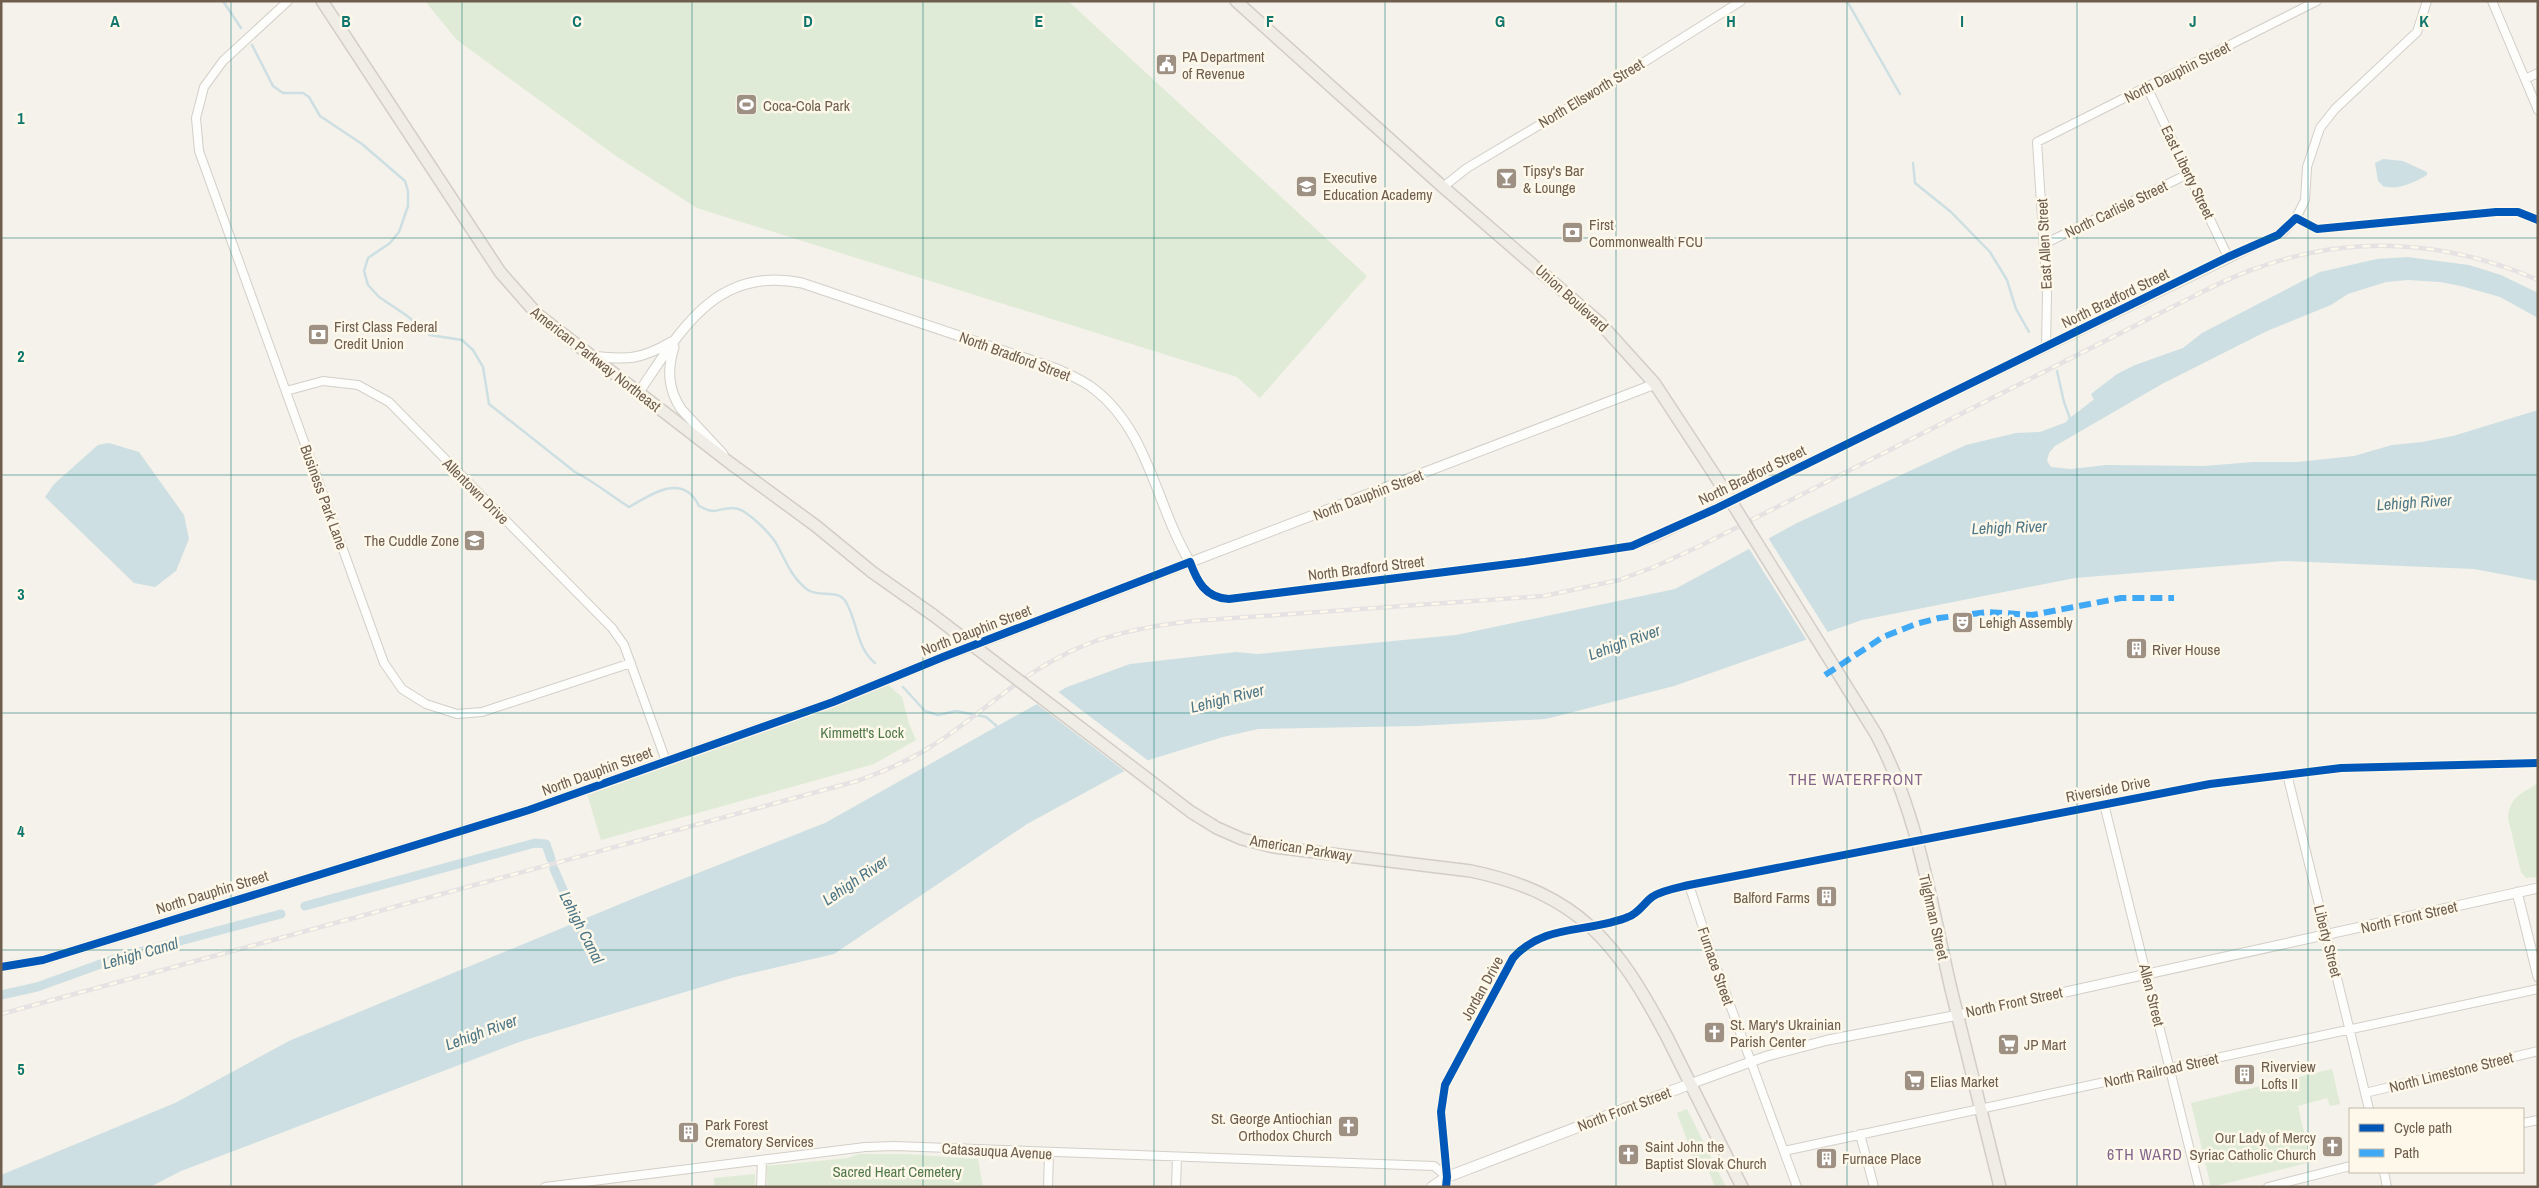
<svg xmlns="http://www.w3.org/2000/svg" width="2539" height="1188" viewBox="0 0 2539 1188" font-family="'Archivo Narrow',sans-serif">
  <rect width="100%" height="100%" fill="#f4f2ea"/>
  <path fill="#dfebd6" d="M425,1H1068L1367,276L1260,398L1237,377L697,208L616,156L457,40Z
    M888,685L902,697L909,724L916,740L874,764L601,840L587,794L841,704Z
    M2538,783V877L2526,878L2521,872L2508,818C2510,796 2522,794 2538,783Z
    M2332,1069L2340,1104L2330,1106L2327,1098L2298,1106L2311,1162L2211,1187L2191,1103Z
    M1687,1109L1726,1187H1715L1705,1161L1695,1162L1677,1113Z
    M859,1154H904L978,1159L983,1187H767V1166L848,1158Z
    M755,1174V1187H714V1178Z"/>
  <path fill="#cddfe3" d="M2383,159L2403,161L2427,172V175C2415,182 2397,191 2383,186L2378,181L2375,163Z
    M2407,257L2469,265L2501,275L2538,293V318L2500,297L2461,286L2440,282L2408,280L2386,282L2348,294L2331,305L2267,331L2162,384L2055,446L2049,453L2047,461L2051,467L2071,469L2106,465L2204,466L2253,462H2297L2354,456L2392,445L2422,442L2453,436L2538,410V581L2474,569L2284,561L2075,578L1862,620L1674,686L1546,719L1417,726L1258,729L1223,737L1139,763L1027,824L834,954L735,977L522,1041L181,1171L150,1187H1V1175L175,1103L289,1041L637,897L825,823L1067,687L1130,664L1236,652L1258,654L1456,635L1675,589L1797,523L1966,445L2016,433L2040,432L2099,410L2091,394L2117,374L2135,365L2183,348L2202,333L2320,272L2377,259Z
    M109,443L139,452L184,515L189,539L176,571L155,587L134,583L45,497L54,484L98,445Z"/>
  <path fill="#f4f2ea" d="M1767,536L1829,634L1808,642L1748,547Z
    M1056,690L1080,709L1150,762L1126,772L1034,702Z"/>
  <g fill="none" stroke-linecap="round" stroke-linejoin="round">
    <path stroke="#cddfe3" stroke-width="2.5" d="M223,1L241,28
      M1847,1L1900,94
      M252,45L273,86L283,93H303L309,97L320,116L362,144L405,181L408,191V206L399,232L390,243L368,258L364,271L368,285L379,297L406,315L430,335L462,340L473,350L483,367L489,404L575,472C595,482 611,496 629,507C652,494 683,472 699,506C703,508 709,511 713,511C723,510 733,505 743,511C754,518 769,532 776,543C785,559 792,579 808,590C820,598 837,588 846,602C858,623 856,647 875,663
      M1913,163L1915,183L1951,212L1990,252L2007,280L2016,309L2029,332
      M2057,371L2064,402L2072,424
      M903,687L925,711L938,715L956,711L986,717L999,728"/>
    <path stroke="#cddfe3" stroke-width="9" d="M554,869L581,931
      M305,906L535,843L546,844L551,859
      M1,995L37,987L120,957L281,914"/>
    <path stroke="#cddfe3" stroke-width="15" d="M2073,425L2112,395"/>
    <defs>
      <path id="minor" d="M288,1L223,61L204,87L196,118L199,151L384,663L402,689L426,704L457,714L482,712L631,663
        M2492,1L2538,110
        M2525,79L2538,73
        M2147,87L2228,257
        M1443,187L1467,168L1630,71L1741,1
        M2044,244L2188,174
        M2046,347L2047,294L2037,142L2317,1
        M286,391L323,381L358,385L389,402L612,628L624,645L666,761
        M1190,562C1197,581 1205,598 1229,599L1525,562L1632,546L1658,536L2283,232L2296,218L2305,200L2307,167L2320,128L2335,109L2417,32L2427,1
        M2287,774L2369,1109
        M2104,804L2199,1187
        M1689,885L1715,964L1797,1187
        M2365,1093L2538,1051
        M2523,1123L2538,1120
        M1860,1134L1874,1187
        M1784,1151L2538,989
        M2384,1172L2387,1187
        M545,1187L865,1147L894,1146L1434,1166L1447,1177
        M761,1187L762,1160
        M1048,1187L1049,1153
        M1176,1187L1177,1157
        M1446,1187L1447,1177L1441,1112L1445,1085L1513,958C1544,923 1590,933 1628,917C1638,914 1644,903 1652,897C1662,890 1677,888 1689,885L2210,784L2341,768L2538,763
        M2268,1187L2350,1166"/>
      <path id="tertiary" d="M674,347C667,370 668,389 681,409L723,454
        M591,356C626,360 641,360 671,342
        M639,392C680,332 715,265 802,283L1057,369C1070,375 1083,380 1094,389C1149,431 1156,506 1190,562
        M2517,892L2538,977
        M1,967L43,960L529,810L833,702L943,657L1655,384
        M1690,1084L1767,1056L1828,1040L1979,1011L2538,888"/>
      <path id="secondary" d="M1432,1187L1447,1177L1690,1084"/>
      <path id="primary" d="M322,1L500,272L537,314L730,463L816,526L872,572L933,615
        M1236,1L1443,187L1600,323L1655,384L1714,474
        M1951,989L2000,1187
        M1667,1037L1742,1187"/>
    </defs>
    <use href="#minor" stroke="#d3cfc8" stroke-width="10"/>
    <use href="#tertiary" stroke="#d3cfc8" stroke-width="11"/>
    <use href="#secondary" stroke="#d4cfc8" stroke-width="12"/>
    <use href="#primary" stroke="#d3cdc7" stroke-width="14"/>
    <use href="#minor" stroke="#fdfdfc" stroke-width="8"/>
    <use href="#tertiary" stroke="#fdfdfc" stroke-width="9"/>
    <use href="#secondary" stroke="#fdfdfc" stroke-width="10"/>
    <use href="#primary" stroke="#f0ede6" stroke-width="11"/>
    <defs>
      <path id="rail" d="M1,1014L857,781C882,772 907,762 930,747C973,721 1009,684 1054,660C1097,635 1144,627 1192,621L1544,596L1619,580L1654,567L1702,545L2170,308C2199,294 2227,278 2257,268C2351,234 2447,240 2538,280"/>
    </defs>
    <use href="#rail" stroke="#e4e2e3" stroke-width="4.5"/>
    <use href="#rail" stroke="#fdf8ea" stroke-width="2.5" stroke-dasharray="8" stroke-linecap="butt"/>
    <defs>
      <path id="primary-bridge" d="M1714,474L1876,734C1918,813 1931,903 1951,989
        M933,615L1191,812L1217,828L1242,839L1274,847L1471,871C1580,894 1617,943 1667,1037"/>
    </defs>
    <use href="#primary-bridge" stroke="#d3cdc7" stroke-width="14" stroke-linecap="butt"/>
    <use href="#primary-bridge" stroke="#f0ede6" stroke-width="11"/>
    <path stroke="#3fa9f5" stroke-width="6" stroke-dasharray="12 6" stroke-linecap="butt" d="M1825,675L1883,637L1916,624L1939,618L1988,612L2032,615L2121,598H2174"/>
    <defs>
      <path id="cycleway" d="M1,967L43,960L529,810L833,702L943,657L1190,562C1197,581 1205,598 1229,599L1525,562L1632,546L1715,509L2228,257L2278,235L2296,218L2317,229L2496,212H2518L2538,220
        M1446,1187L1447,1177L1441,1112L1445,1085L1513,958C1544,923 1590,933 1628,917C1638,914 1644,903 1652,897C1662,890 1677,888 1689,885L2210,784L2341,768L2538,763"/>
    </defs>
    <use href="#cycleway" stroke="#fdf8ea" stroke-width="11"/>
    <use href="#cycleway" stroke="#0057b8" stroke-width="8"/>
  </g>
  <path fill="none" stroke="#0f766e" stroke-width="1" stroke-opacity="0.55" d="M231,1V1187M462,1V1187M692,1V1187M923,1V1187M1154,1V1187M1385,1V1187M1616,1V1187M1847,1V1187M2077,1V1187M2308,1V1187M1,238H2538M1,475H2538M1,713H2538M1,950H2538"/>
  <defs>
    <symbol id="civic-square" viewBox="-11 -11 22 22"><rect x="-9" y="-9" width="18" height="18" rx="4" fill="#9e9184" stroke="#fdf8ea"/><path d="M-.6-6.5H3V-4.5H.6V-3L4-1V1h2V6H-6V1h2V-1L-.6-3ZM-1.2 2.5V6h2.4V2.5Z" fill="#fff"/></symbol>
    <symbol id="stadium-square" viewBox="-11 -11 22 22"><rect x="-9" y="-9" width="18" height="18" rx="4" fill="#9e9184" stroke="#fdf8ea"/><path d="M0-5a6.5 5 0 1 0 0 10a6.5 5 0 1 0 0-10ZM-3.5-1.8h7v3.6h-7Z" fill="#fff"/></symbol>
    <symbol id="bar-square" viewBox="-11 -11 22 22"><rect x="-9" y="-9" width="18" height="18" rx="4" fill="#9e9184" stroke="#fdf8ea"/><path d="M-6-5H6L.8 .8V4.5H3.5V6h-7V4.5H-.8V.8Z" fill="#fff"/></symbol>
    <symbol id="school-square" viewBox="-11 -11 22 22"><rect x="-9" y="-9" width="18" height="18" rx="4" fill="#9e9184" stroke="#fdf8ea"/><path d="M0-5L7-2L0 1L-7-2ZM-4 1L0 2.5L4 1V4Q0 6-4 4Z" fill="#fff"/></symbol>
    <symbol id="bank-square" viewBox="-11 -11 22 22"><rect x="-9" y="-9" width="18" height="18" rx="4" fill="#9e9184" stroke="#fdf8ea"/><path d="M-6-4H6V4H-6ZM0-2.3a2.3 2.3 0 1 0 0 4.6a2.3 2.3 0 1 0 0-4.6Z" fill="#fff"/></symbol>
    <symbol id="theatre-square" viewBox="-11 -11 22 22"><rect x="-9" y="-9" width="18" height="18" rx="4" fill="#9e9184" stroke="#fdf8ea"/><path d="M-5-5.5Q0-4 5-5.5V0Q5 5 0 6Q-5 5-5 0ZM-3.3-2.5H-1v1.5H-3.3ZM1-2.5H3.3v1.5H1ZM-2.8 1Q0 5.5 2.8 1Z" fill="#fff"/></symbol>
    <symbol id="building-square" viewBox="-11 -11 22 22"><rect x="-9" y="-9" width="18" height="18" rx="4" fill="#9e9184" stroke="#fdf8ea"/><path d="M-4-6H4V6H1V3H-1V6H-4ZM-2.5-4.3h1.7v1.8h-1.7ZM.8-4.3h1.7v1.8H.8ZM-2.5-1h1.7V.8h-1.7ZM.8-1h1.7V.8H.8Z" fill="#fff"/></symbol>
    <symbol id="church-square" viewBox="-11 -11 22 22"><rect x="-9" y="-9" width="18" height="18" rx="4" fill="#9e9184" stroke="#fdf8ea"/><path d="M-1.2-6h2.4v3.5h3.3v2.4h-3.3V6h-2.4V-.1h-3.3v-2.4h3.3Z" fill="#fff"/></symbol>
    <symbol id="supermarket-square" viewBox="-11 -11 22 22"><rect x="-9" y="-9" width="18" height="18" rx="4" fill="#9e9184" stroke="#fdf8ea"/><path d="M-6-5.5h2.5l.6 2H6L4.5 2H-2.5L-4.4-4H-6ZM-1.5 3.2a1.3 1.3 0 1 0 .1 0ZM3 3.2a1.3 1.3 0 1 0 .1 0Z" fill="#fff"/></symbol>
  </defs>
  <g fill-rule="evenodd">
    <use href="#civic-square" x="1154" y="52" width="25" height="25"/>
    <use href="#stadium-square" x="734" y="92" width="25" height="25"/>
    <use href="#bar-square" x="1494" y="166" width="25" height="25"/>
    <use href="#school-square" x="1294" y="174" width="25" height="25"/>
    <use href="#bank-square" x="1560" y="220" width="25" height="25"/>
    <use href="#bank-square" x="306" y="322" width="25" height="25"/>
    <use href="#school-square" x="462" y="528" width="25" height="25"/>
    <use href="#theatre-square" x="1950" y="610" width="25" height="25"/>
    <use href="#building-square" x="2124" y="636" width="25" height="25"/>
    <use href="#building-square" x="1814" y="884" width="25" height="25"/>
    <use href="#church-square" x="1702" y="1020" width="25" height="25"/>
    <use href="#supermarket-square" x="1996" y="1032" width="25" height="25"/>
    <use href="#building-square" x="2232" y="1062" width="25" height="25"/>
    <use href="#supermarket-square" x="1902" y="1068" width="25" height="25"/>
    <use href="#church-square" x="1336" y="1114" width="25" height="25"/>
    <use href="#building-square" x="676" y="1120" width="25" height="25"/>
    <use href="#church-square" x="2320" y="1134" width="25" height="25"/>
    <use href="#church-square" x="1616" y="1142" width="25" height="25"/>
    <use href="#building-square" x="1814" y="1146" width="25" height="25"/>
  </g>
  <g text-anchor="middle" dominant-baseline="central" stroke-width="5" stroke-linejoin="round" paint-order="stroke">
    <g font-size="15" fill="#6f5d4d" stroke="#fdf8ea" text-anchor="start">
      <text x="1182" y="56">PA Department<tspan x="1182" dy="17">of Revenue</tspan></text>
      <text x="763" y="105">Coca-Cola Park</text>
      <text x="1523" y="170">Tipsy's Bar<tspan x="1523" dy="17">&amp; Lounge</tspan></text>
      <text x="1323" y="177">Executive<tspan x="1323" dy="17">Education Academy</tspan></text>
      <text x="1589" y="224">First<tspan x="1589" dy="17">Commonwealth FCU</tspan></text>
      <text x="334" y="326">First Class Federal<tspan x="334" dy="17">Credit Union</tspan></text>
      <text x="459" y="540" text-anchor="end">The Cuddle Zone</text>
      <text x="1979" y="622">Lehigh Assembly</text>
      <text x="2152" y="649">River House</text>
      <text x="1810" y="897" text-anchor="end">Balford Farms</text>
      <text x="1730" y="1024">St. Mary's Ukrainian<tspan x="1730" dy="17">Parish Center</tspan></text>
      <text x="2024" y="1044">JP Mart</text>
      <text x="2261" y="1066">Riverview<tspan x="2261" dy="17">Lofts II</tspan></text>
      <text x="1930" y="1081">Elias Market</text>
      <text x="1332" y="1118" text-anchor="end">St. George Antiochian<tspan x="1332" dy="17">Orthodox Church</tspan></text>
      <text x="705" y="1124">Park Forest<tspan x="705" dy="17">Crematory Services</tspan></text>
      <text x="2316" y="1137" text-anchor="end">Our Lady of Mercy<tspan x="2316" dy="17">Syriac Catholic Church</tspan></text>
      <text x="1645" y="1146">Saint John the<tspan x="1645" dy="17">Baptist Slovak Church</tspan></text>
      <text x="1842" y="1158">Furnace Place</text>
    </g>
    <g font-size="15" fill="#6f5d4d" stroke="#fdf8ea">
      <text transform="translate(2177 72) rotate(-27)">North Dauphin Street</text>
      <text transform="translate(1591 93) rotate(-31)">North Ellsworth Street</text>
      <text transform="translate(2188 172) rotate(64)">East Liberty Street</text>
      <text transform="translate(2116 209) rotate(-26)">North Carlisle Street</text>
      <text transform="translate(2044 244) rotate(-93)">East Allen Street</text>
      <text transform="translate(1572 298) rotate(42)">Union Boulevard</text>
      <text transform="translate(2115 298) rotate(-26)">North Bradford Street</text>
      <text transform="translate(1015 356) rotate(20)">North Bradford Street</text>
      <text transform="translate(596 359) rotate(38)">American Parkway Northeast</text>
      <text transform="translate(1752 475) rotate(-26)">North Bradford Street</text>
      <text transform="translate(476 491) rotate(45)">Allentown Drive</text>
      <text transform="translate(1368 495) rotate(-21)">North Dauphin Street</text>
      <text transform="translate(324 497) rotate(70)">Business Park Lane</text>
      <text transform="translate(1366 568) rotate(-7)">North Bradford Street</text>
      <text transform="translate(976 630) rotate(-21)">North Dauphin Street</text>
      <text transform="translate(597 771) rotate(-20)">North Dauphin Street</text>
      <text transform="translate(2108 789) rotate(-11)">Riverside Drive</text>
      <text transform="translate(1301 848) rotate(9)">American Parkway</text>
      <text transform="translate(212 892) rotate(-17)">North Dauphin Street</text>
      <text transform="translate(1934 917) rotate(77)">Tilghman Street</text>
      <text transform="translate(2409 917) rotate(-13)">North Front Street</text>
      <text transform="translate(2328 941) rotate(76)">Liberty Street</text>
      <text transform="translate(1716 966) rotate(71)">Furnace Street</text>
      <text transform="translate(1482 988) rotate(-61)">Jordan Drive</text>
      <text transform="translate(2152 995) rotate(76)">Allen Street</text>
      <text transform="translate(2014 1002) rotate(-12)">North Front Street</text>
      <text transform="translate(2161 1070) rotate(-12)">North Railroad Street</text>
      <text transform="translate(2451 1072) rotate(-14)">North Limestone Street</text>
      <text transform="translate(1624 1109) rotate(-21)">North Front Street</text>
      <text transform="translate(997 1151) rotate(3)">Catasauqua Avenue</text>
    </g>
    <g font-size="15" fill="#52794a" stroke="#fdf8ea">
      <text x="862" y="732">Kimmett's Lock</text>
      <text x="897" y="1171">Sacred Heart Cemetery</text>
    </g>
    <g font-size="16" font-style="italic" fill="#4d7686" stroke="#fdf8ea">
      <text transform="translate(2414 502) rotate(-4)">Lehigh River</text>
      <text transform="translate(2009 527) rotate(-2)">Lehigh River</text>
      <text transform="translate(1624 642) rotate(-20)">Lehigh River</text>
      <text transform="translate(1227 698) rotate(-14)">Lehigh River</text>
      <text transform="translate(855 880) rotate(-34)">Lehigh River</text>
      <text transform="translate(582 927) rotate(63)">Lehigh Canal</text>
      <text transform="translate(140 953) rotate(-16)">Lehigh Canal</text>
      <text transform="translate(481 1032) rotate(-20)">Lehigh River</text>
    </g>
    <g font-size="16" letter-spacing="1" fill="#83658c" stroke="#fdf8ea">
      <text x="1856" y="779">THE WATERFRONT</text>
      <text x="2145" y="1154">6TH WARD</text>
    </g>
  </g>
  <g font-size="16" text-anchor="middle" font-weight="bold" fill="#0f766e" stroke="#fdf8ea" stroke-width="5" stroke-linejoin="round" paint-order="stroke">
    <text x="115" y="27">A</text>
    <text x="346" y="27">B</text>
    <text x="577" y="27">C</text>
    <text x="808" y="27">D</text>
    <text x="1039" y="27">E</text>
    <text x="1270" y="27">F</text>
    <text x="1500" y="27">G</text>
    <text x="1731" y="27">H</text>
    <text x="1962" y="27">I</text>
    <text x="2193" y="27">J</text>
    <text x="2424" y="27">K</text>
    <text x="21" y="124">1</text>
    <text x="21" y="362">2</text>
    <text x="21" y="600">3</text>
    <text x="21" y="837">4</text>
    <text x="21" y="1075">5</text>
  </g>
  <rect width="2539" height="1188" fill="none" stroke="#6f5d4d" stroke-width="5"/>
  <rect x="2349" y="1108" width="175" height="65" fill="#fdf8ea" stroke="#c4baab"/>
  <rect x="2359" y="1124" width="25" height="8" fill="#0057b8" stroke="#c4baab"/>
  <text x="2394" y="1133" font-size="15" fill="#6f5d4d">Cycle path</text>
  <rect x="2359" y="1149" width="25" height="8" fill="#3fa9f5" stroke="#c4baab"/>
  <text x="2394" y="1158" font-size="15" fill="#6f5d4d">Path</text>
</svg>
